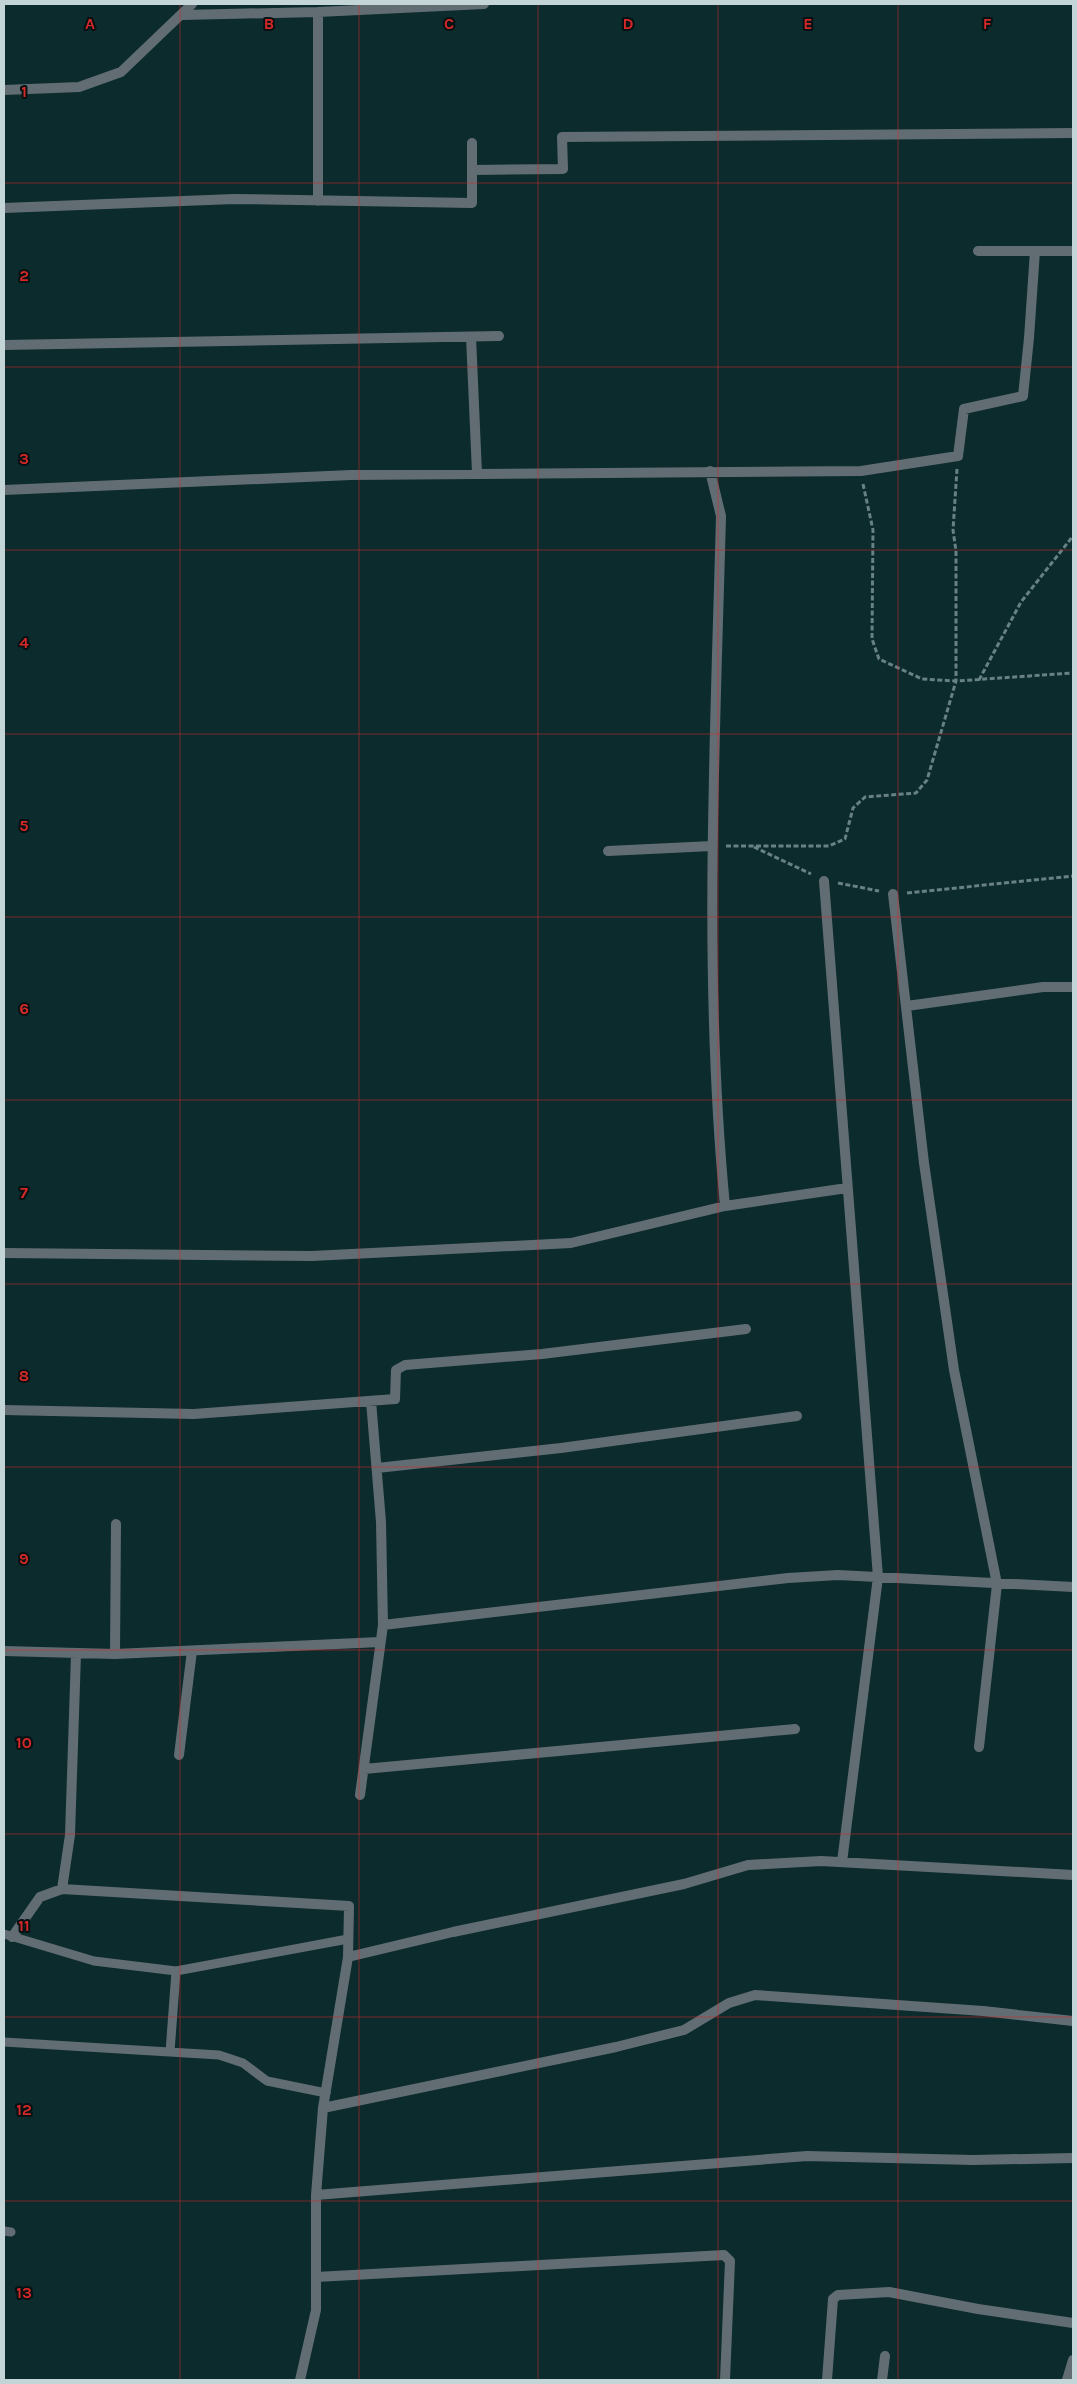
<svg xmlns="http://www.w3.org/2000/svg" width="1077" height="2384" viewBox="0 0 1077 2384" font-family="Karla,sans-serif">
  <rect width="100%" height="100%" fill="#0b2b2d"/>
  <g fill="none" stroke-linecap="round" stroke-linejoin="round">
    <path stroke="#688183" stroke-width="3" stroke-dasharray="5 2.5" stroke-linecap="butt" d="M863,484L873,530L872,639L879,659L922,679L956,681L1073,673
      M979,680L1021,602L1073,536
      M726,846H829L845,839L853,808L865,797L916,793L927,780L956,681V551L953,530L957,469
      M754,847L811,874
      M838,883L879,891
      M907,893L1073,876"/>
    <path stroke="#626d73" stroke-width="9" d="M4,1934L94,1961L176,1971L348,1939
      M4,2042L219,2055L243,2063L267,2081L326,2093
      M170,2052L176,1971
      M4,2231L11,2232"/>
    <path stroke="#626d73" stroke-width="10" d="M318,12V201
      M182,15L318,12L484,4
      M4,90L79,87L121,72L192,4
      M472,170L563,169L562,137L1073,133
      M4,208L234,199L472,203V143
      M978,251H1073
      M471,337L477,473
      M4,345L499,336
      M710,471L721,516C715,746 703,977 725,1206
      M4,490L351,475L861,471L958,456L964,409L1023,396L1029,338L1035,251
      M608,851L712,846
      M824,881L878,1577L842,1862
      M893,894L924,1163L954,1370L997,1584L979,1747
      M907,1006L1043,987H1073
      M4,1253L312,1256L571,1243L725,1206L847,1188
      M4,1410L194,1414L395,1399L396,1370L405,1365L542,1354L746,1329
      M377,1468L561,1448L797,1416
      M383,1625L788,1578L838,1575L1073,1587
      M4,1651L115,1654L380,1642
      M115,1654L116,1524
      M179,1755L192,1651
      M364,1769L795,1729
      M360,1795L383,1625L381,1522L371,1401
      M62,1889L70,1835L76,1654
      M12,1937L40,1897L62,1889L349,1906L348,1957L323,2108L316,2195V2310L300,2380
      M348,1957L453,1932L684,1884L748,1865L821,1861L1073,1875
      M323,2108L616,2047L684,2030L729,2003L755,1995L983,2011L1073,2021
      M316,2195L807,2156L973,2160L1073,2158
      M316,2277L724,2255L730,2261L725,2380
      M827,2380L833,2299L838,2295L889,2292L978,2309L1073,2323
      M882,2380L885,2356
      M1067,2380L1073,2360"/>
  </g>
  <path fill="none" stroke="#d62828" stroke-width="1" stroke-opacity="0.55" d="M180,4V2380M359,4V2380M538,4V2380M718,4V2380M898,4V2380M4,183H1073M4,367H1073M4,550H1073M4,734H1073M4,917H1073M4,1100H1073M4,1284H1073M4,1467H1073M4,1650H1073M4,1834H1073M4,2017H1073M4,2201H1073"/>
  <g font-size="16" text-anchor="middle" font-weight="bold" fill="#d62828" stroke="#051112" stroke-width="4" stroke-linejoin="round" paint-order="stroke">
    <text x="90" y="29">A</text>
    <text x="269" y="29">B</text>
    <text x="449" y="29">C</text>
    <text x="628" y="29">D</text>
    <text x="808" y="29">E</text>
    <text x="987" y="29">F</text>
    <text x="24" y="97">1</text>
    <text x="24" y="281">2</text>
    <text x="24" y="464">3</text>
    <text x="24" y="648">4</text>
    <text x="24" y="831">5</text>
    <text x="24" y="1014">6</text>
    <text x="24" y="1198">7</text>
    <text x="24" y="1381">8</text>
    <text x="24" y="1564">9</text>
    <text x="24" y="1748">10</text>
    <text x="24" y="1931">11</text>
    <text x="24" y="2115">12</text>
    <text x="24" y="2298">13</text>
  </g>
  <rect width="1077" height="2384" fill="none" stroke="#c4d5d7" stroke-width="10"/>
</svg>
